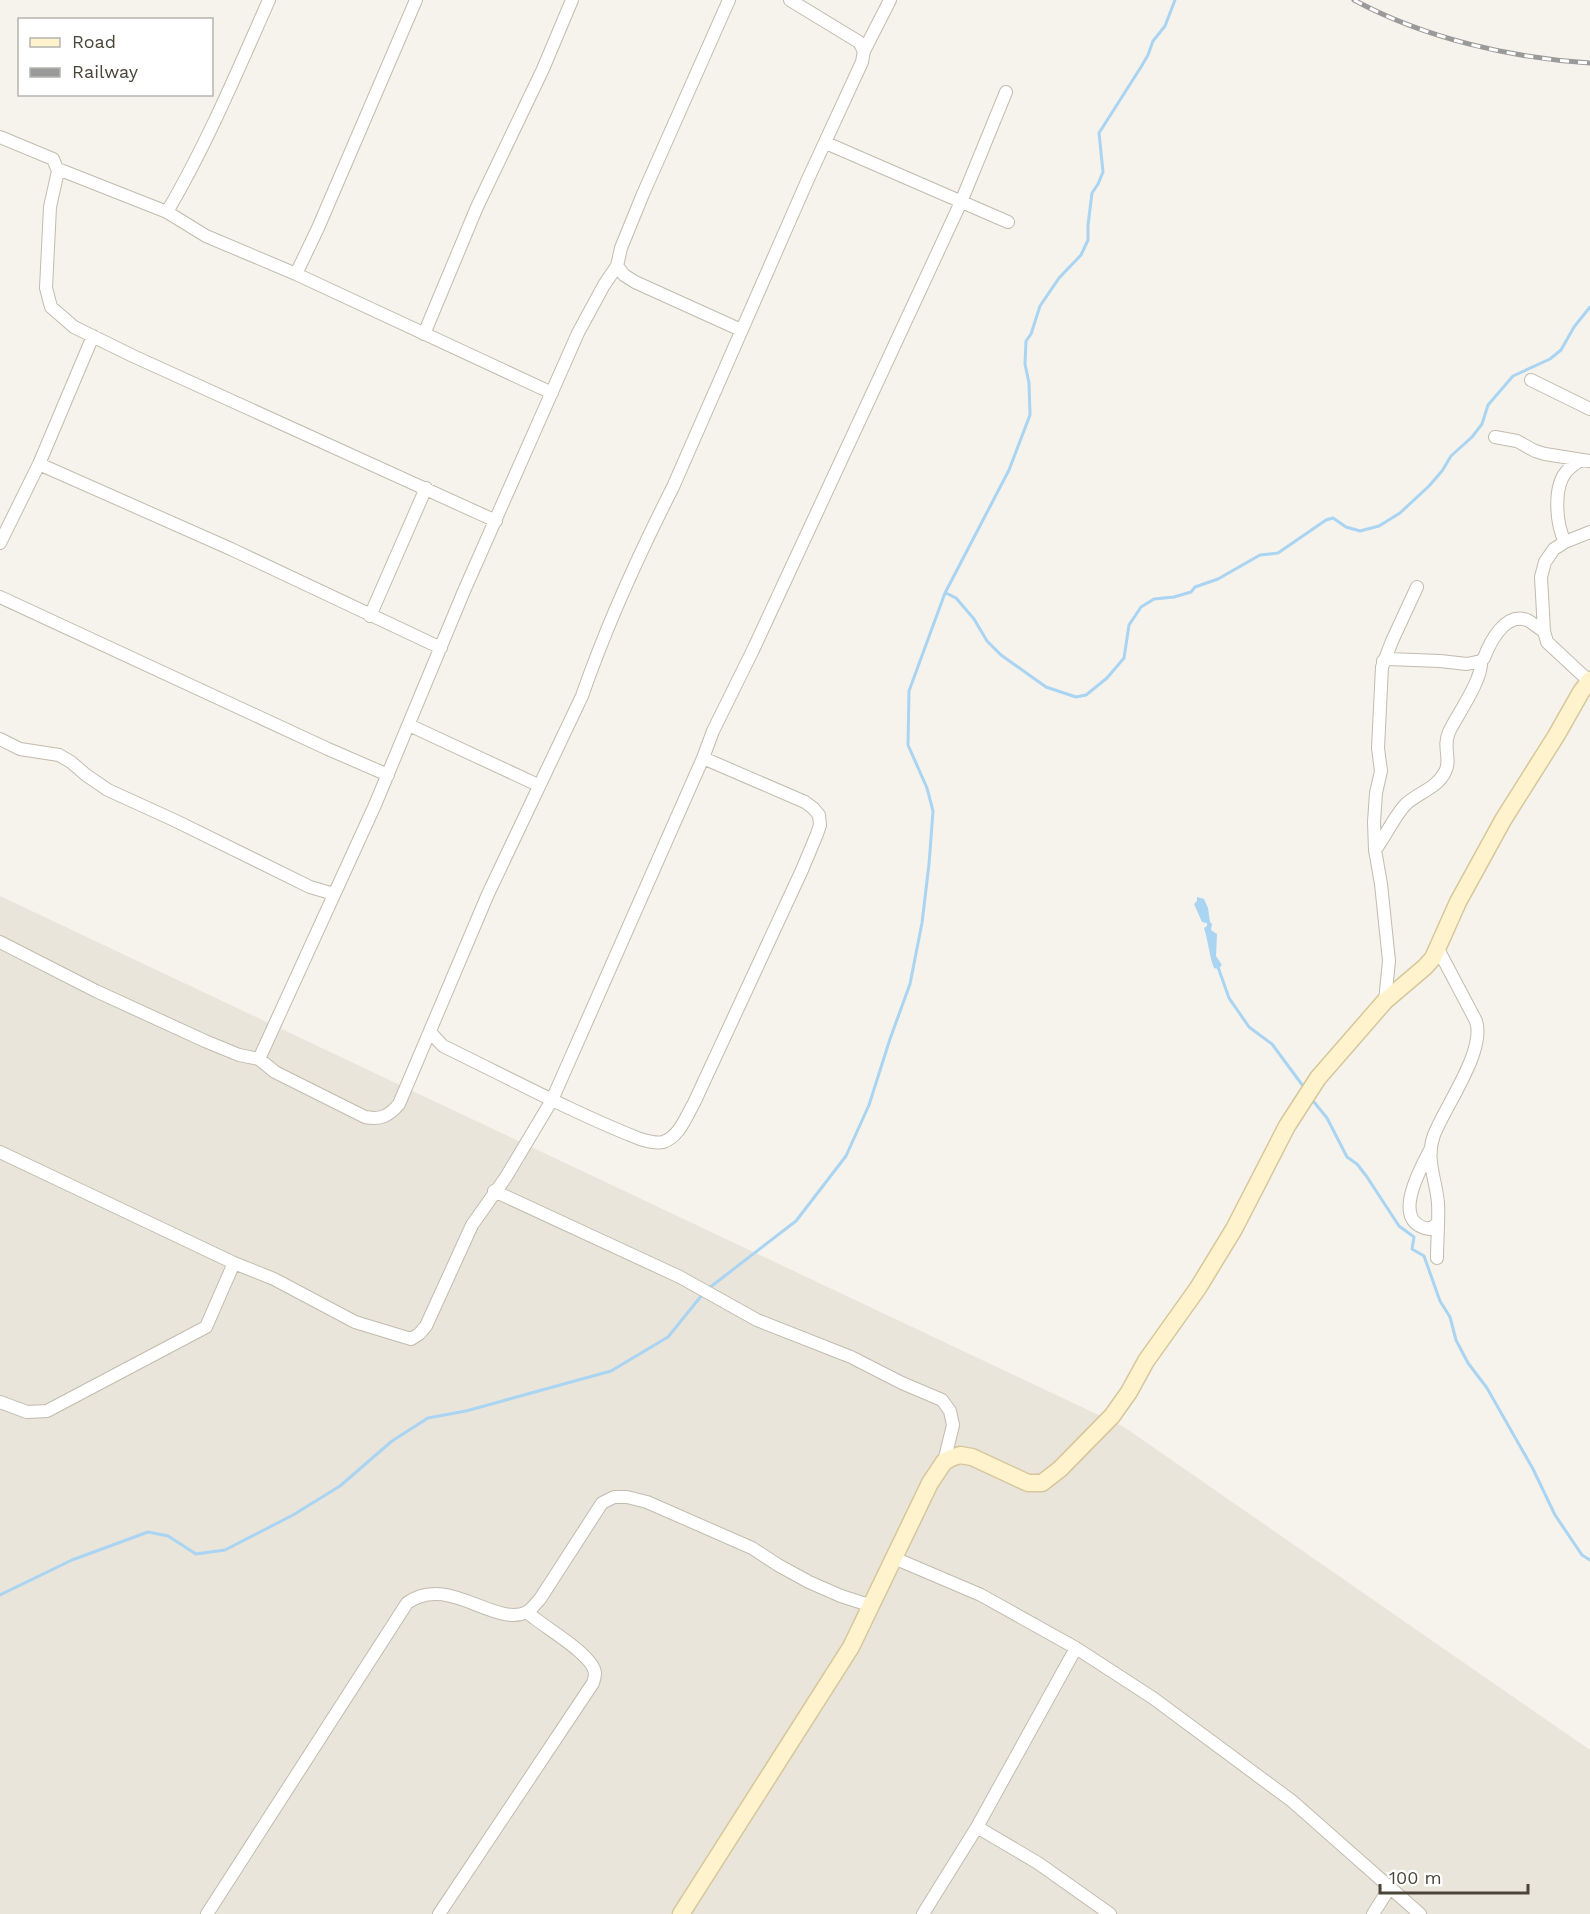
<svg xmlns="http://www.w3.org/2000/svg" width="1590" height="1914" viewBox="0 0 1590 1914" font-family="'Work Sans',sans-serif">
  <rect width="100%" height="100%" fill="#f6f3ec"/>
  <path fill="#eae5da" d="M0,896L1124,1427L1590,1750V1914H0Z"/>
  <path fill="#a9d4f2" d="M1197,897L1204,899L1208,908L1210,922L1212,924L1211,930L1217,934L1216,956L1222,965L1218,969L1214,968C1210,959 1208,940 1204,928L1207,926V923L1202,922L1194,904L1197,901Z"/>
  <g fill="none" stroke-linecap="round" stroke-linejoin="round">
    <path stroke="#a9d4f2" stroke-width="3" d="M946,593L956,598L974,619L987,641L1001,655L1046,687L1076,697L1086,695L1107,678L1124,658L1129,625L1141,607L1154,599L1174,597L1191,592L1195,587L1218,579L1260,555L1278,553L1326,520L1333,518L1346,527L1360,531L1379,526L1400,513L1429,486L1442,471L1451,456L1472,437L1482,424L1488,405L1513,376L1550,359L1561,350L1574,327L1590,307
      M1218,967L1229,998L1249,1027L1272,1044L1303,1086
      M1314,1102L1327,1118L1347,1157L1357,1164L1367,1177L1399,1226L1414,1237L1412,1249L1424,1256L1440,1301L1450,1317L1456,1340L1468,1363L1487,1388L1533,1469L1555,1515L1582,1555L1590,1560
      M709,1288L796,1221L846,1156L869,1105L890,1039L910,984L922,923L929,864L933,811L927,788L908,745L909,691L945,593L1009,470L1030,415L1029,383L1025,364L1026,341L1031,334L1040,306L1059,278L1081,255L1088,240V225L1092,193L1098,184L1103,172L1099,133L1141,67L1148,55L1153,41L1165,26L1175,0
      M0,1595L72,1560L148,1532L168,1536L196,1554L225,1550L293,1515L340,1486L392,1441L428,1418L466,1411L611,1371L668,1337L702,1295"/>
    <defs>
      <path id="street" d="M729,0L643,194L621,248L617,266L624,275L635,282L741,330
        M864,51L890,0
        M0,137L53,159L58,171L50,207L46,288L51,307L74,327L133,356L496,521
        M826,143L1008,222
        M58,169L167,212L206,236L296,274L552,393
        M167,212C207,144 237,72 269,0
        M296,274L318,228L416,0
        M424,334L477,207L543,69L572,0
        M1531,380L1590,409
        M1495,437L1517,441L1535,451L1545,454L1590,461
        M39,464L231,549L441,648
        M1565,542C1556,524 1553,488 1566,472C1570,467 1576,463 1581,460
        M0,543L39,464L93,336
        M0,597L328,749L388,775
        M370,616L426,488
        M1383,661L1388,659L1440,661L1467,664L1481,661L1484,658C1490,642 1505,612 1527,620C1533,623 1538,628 1544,631
        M1589,681L1547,642L1544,631L1541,577L1545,562L1554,549L1565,542L1590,532
        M409,725L538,785
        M0,739L20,749L59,755L71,762L86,775L108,790L176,821L310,887L334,894
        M1375,850C1385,837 1395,815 1406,804C1418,793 1437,788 1445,772C1452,759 1442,748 1449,732C1457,715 1483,679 1481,661
        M0,942L96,991L205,1041L239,1055L259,1059L275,1072L365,1117C381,1120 389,1116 399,1104L488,894L582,696C607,624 639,554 673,487L808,179L862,62L864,51L859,42L790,0
        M1385,1001L1389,961L1381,884L1375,850L1374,822L1376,793L1381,771L1378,748L1382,667L1392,641L1417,587
        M430,1032L443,1046C507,1077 574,1113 640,1139C647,1141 656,1144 663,1142C679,1137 686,1117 694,1103L802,870L817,834L820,825L819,815L813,808L805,802L703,758
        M259,1059L375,805L464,591L578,333L604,285L617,266
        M1430,1150C1419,1171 1390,1224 1430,1229L1437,1224
        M0,1152L234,1263L274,1279L355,1322L411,1339L419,1334L426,1326L472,1225L506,1177L552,1100L703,758L713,731L753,650L961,202L1006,92
        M494,1191L680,1277L757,1320L851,1357L902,1383L942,1400L950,1411L953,1425L944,1462
        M1437,1258C1437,1240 1439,1221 1438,1203C1436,1179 1425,1159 1434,1135C1445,1106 1486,1051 1476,1021L1438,949
        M0,1402L27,1412L47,1411L206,1327L234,1263
        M894,1558L981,1595L1076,1648L1153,1698L1292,1801L1420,1914
        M977,1827L1038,1863L1110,1914
        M207,1914L407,1603C448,1573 495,1628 527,1612C532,1609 536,1603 540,1599L602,1503L614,1497H627L647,1502L752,1548L778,1565L809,1582L841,1596L872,1606
        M439,1914L593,1683C594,1680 595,1677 595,1673C593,1654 543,1627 527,1612
        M923,1914L977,1827L1076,1648
        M1373,1914L1390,1887"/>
      <path id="secondary" d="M681,1914L851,1647L930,1483L944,1462L951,1458L960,1455L972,1457L1028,1483H1042L1060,1469L1112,1416L1129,1392L1146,1361L1198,1288L1234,1229L1287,1126L1318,1078L1385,1001L1425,967L1433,958L1458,902L1503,820L1556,736L1581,692L1590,680"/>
    </defs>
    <use href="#street" stroke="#c2bbae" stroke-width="14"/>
    <use href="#secondary" stroke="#d6c79b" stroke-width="19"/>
    <use href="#street" stroke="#fff" stroke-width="12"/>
    <use href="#secondary" stroke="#fff3cd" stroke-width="16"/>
    <defs>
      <path id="rail" d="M1354,0C1424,38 1511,58 1590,63"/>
    </defs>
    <use href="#rail" stroke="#9a9a9a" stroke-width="5"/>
    <use href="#rail" stroke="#fff" stroke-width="3" stroke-dasharray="9" stroke-linecap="butt"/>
  </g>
  <rect x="18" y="18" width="195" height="78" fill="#ffffff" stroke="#b7b4b0" stroke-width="1.5"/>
  <rect x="30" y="38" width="30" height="9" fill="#fff3cd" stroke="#b7b4b0" stroke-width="1.5"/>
  <text x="72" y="48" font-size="18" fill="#4b4439">Road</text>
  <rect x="30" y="68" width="30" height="9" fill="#9a9a9a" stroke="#b7b4b0" stroke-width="1.5"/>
  <text x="72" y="78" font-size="18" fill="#4b4439">Railway</text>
  <path d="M1380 1884v9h148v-9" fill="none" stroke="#4b4439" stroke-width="3"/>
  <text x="1389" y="1884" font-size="18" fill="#4b4439" stroke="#ffffff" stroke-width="4.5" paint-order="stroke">100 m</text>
</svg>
